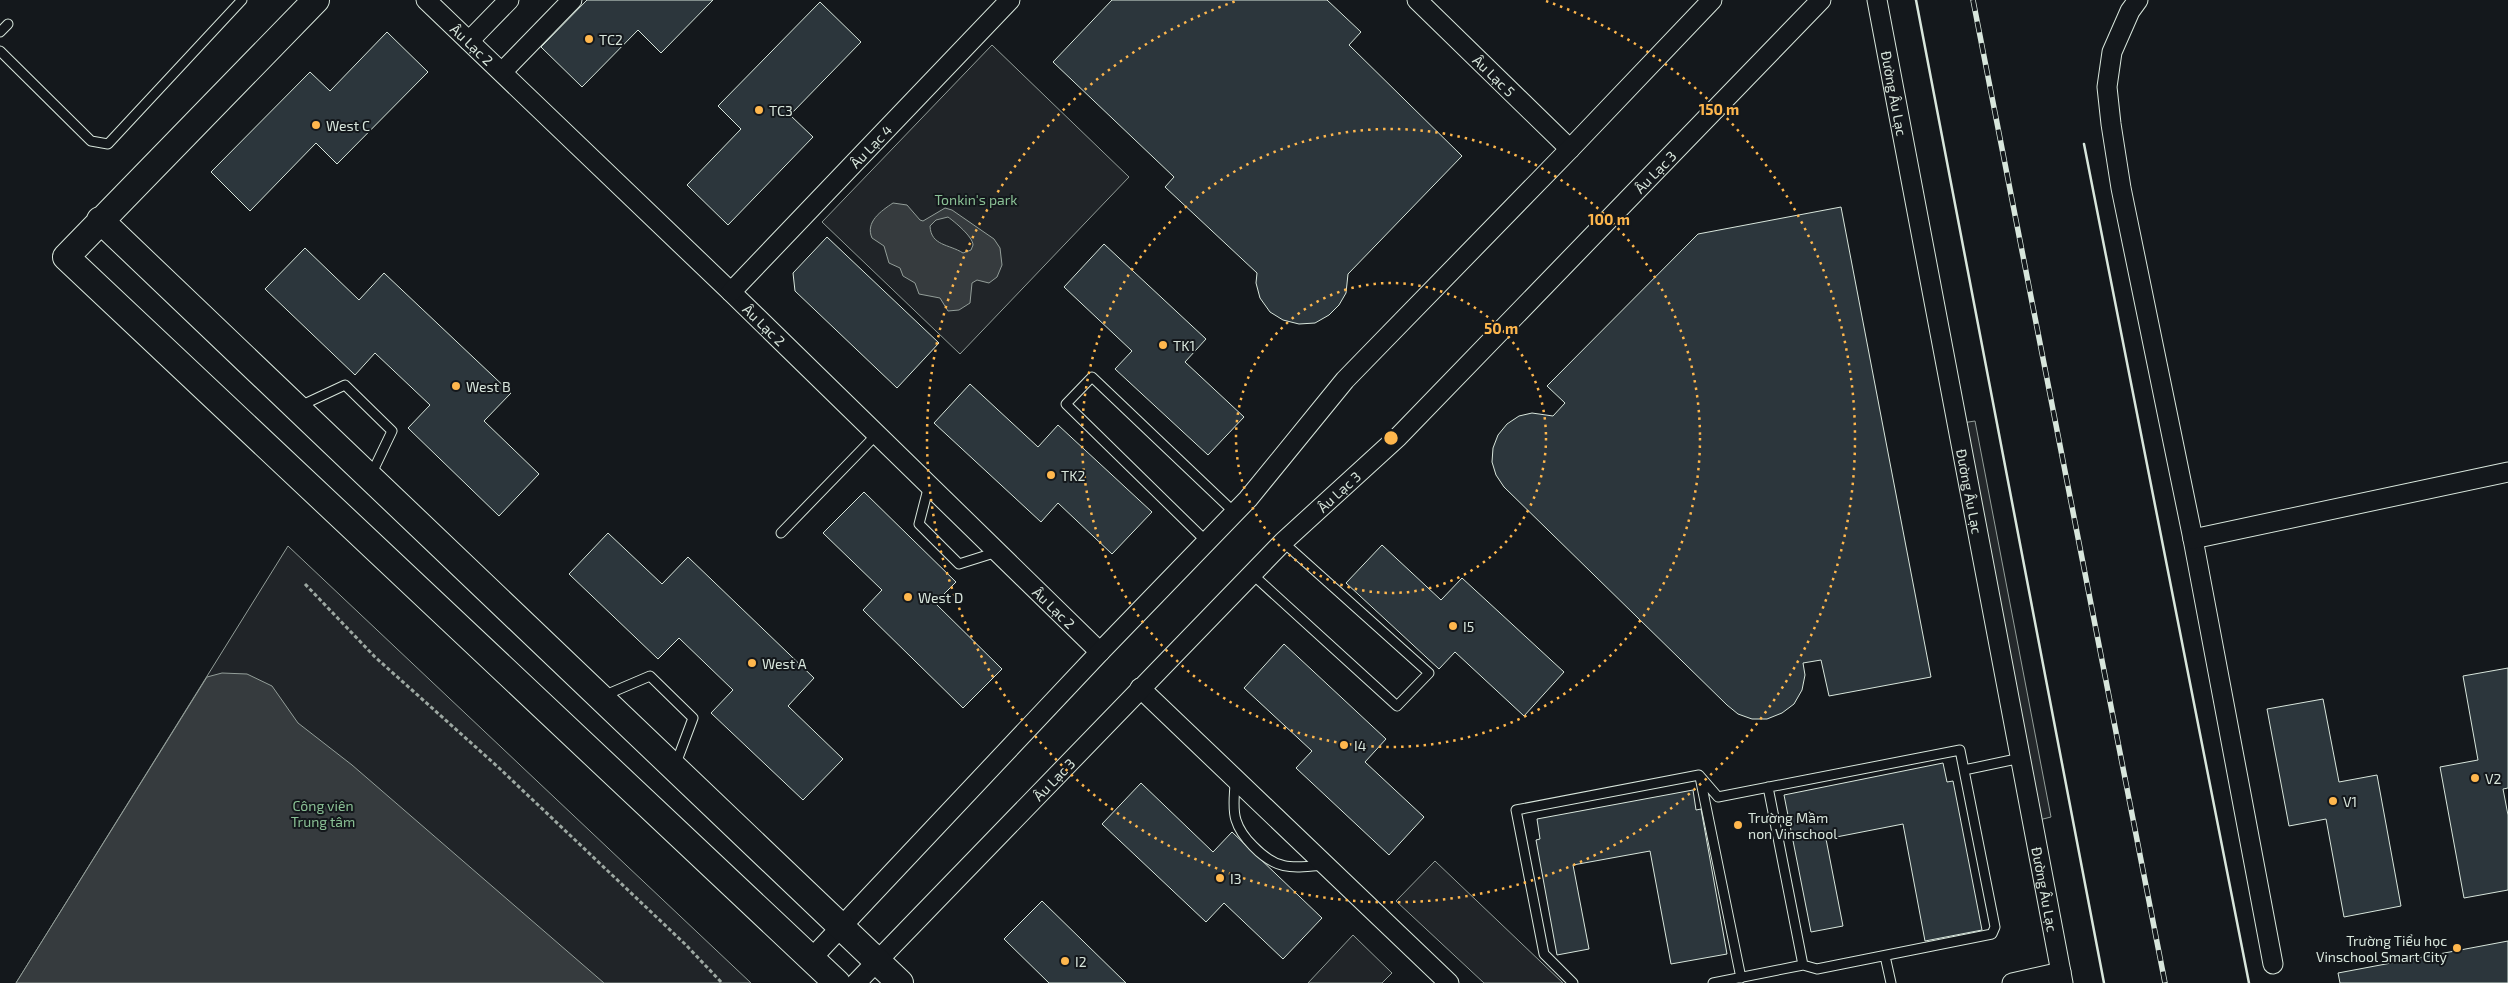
<svg xmlns="http://www.w3.org/2000/svg" width="2508" height="983" viewBox="0 0 2508 983" font-family="'Exo 2',sans-serif">
  <rect width="100%" height="100%" fill="#14181c"/>
  <path fill="#202428" stroke="#939e99" d="M992,45L1129,177L960,354L822,222Z
    M288,546L751,983H16Z
    M1435,861L1563,983H1484L1396,901Z
    M1353,935L1392,973L1382,983H1308Z"/>
  <path fill="#24282b" stroke="#939e99" d="M1975,421L2051,817L2039,820L1962,423Z"/>
  <path fill="#363b3e" stroke="#939e99" fill-rule="evenodd" d="M893,203L907,205L920,220L923,221L945,208L952,210L994,239L1000,248L1002,265L997,277L989,283L977,280L972,283L970,303L959,310L948,311L940,298L919,294L915,283L903,276L900,268L889,263L884,246L872,238C865,222 881,211 893,203ZM948,217C955,222 973,237 973,245L971,250L963,253C949,244 931,246 930,226L936,220Z
    M222,673L247,674L272,686L298,723L352,765L604,983H16L207,677Z"/>
  <path fill="#2c363c" stroke="#d8e6dc" d="M587,0H713L661,53L638,30L582,87L541,47Z
    M1112,0H1327L1361,32L1349,45L1462,156L1348,274L1346,293L1339,305L1329,315L1315,323L1299,324L1283,320L1270,312L1260,298L1256,283L1257,273L1165,187L1174,177L1053,62Z
    M820,2L861,42L790,115L813,137L728,225L687,185L741,129L718,106Z
    M387,32L428,72L337,164L316,143L250,211L211,172L310,72L330,91Z
    M1841,207L1931,677L1829,696L1821,660L1803,663L1805,675L1802,690L1794,704L1782,713L1767,719H1752L1738,714L1727,705L1504,487L1496,475L1492,462L1493,448L1498,435L1507,424L1519,416L1532,413L1553,416L1565,403L1547,386L1698,234Z
    M827,237L939,343L897,388L795,291L793,273Z
    M1104,244L1206,339L1185,362L1244,417L1208,455L1115,369L1132,351L1064,287Z
    M305,248L359,300L384,273L511,393L484,421L539,474L499,516L408,428L430,405L375,353L355,375L265,289Z
    M970,384L1038,447L1058,425L1152,512L1112,554L1058,503L1041,522L934,423Z
    M864,492L956,582L935,603L1002,669L963,708L863,610L882,590L823,533Z
    M608,533L662,584L688,557L814,678L788,706L843,759L803,800L711,713L733,690L679,638L658,659L569,574Z
    M1382,545L1441,600L1462,578L1564,672L1524,716L1455,652L1439,669L1346,583Z
    M1284,644L1386,739L1365,762L1424,817L1389,855L1296,768L1312,751L1244,688Z
    M2508,668V788L2503,789L2508,815V890L2464,898L2440,767L2478,760L2463,676Z
    M2323,699L2339,782L2377,775L2401,906L2344,917L2326,819L2289,826L2267,709Z
    M1943,763L1947,782L1953,781L1982,930L1925,941L1903,824L1826,839L1843,926L1811,932L1784,795Z
    M1141,783L1213,852L1232,832L1322,918L1283,959L1224,903L1206,922L1102,824Z
    M1693,790L1696,810L1701,809L1727,954L1671,964L1650,851L1573,865L1589,949L1557,955L1536,840L1540,839L1537,819Z
    M1042,901L1126,983H1049L1004,939Z
    M2508,941V983H2340L2338,973Z"/>
  <g fill="none" stroke-linecap="round" stroke-linejoin="round">
    <defs>
      <path id="lane" d="M0,32L8,24
        M0,51L91,141L108,144L242,0
        M300,406L345,385L392,431L371,475
        M929,485L919,524L959,564L997,552
        M781,533L877,434
        M1207,542L1066,404L1092,377L1235,513
        M1252,574L1397,706L1429,673L1283,542
        M603,696L650,676L693,718L675,766
        M1964,770L2021,758
        M1700,777L1741,978
        M1235,781C1235,793 1232,808 1236,820C1239,830 1246,839 1253,846C1277,871 1292,868 1324,865
        M1768,787L1803,965
        M1885,956L1891,983
        M1573,983L1544,954L1516,810L1699,775L1718,797L1960,750L1995,927L1992,934L1817,969L1803,965L1713,983"/>
      <g id="street">
        <path id="s1" d="M426,0L731,292L1100,652"/>
        <path id="s2" d="M1417,0L1570,149"/>
        <path id="s3" d="M1877,0L2063,983"/>
        <path d="M2138,0L2130,11L2112,52L2107,87L2111,124L2121,188L2193,539L2273,964"/>
        <path d="M469,41L509,0"/>
        <path d="M502,72L572,0"/>
        <path id="s4" d="M731,292L1010,0"/>
        <path d="M2193,539L2508,472"/>
        <path d="M1140,688L1449,983"/>
        <path d="M811,959L1100,652L1248,499L1345,380L1570,149L1712,0"/>
        <path id="s5" d="M856,983L1283,542L1398,437L1821,0"/>
        <path d="M2012,983L2061,972"/>
      </g>
      <path id="secondary" d="M316,0L66,257L837,983
        M100,220L900,983"/>
    </defs>
    <use href="#lane" stroke="#d8e6dc" stroke-width="11"/>
    <use href="#street" stroke="#d8e6dc" stroke-width="21"/>
    <use href="#secondary" stroke="#d8e6dc" stroke-width="28"/>
    <path stroke="#9da8a2" stroke-width="3" stroke-dasharray="4 2.5" stroke-linecap="butt" d="M305,584L375,657L498,767L686,945L722,983"/>
    <use href="#lane" stroke="#14181c" stroke-width="9"/>
    <use href="#street" stroke="#14181c" stroke-width="19"/>
    <use href="#secondary" stroke="#14181c" stroke-width="26"/>
    <defs>
      <path id="rail" d="M1973,0L2165,983"/>
    </defs>
    <use href="#rail" stroke="#d8e6dc" stroke-width="5.5"/>
    <use href="#rail" stroke="#14181c" stroke-width="4" stroke-dasharray="11" stroke-linecap="butt"/>
    <path stroke="#d8e6dc" stroke-width="2.5" d="M1916,0L2104,983
      M2084,144L2249,983"/>
  </g>
  <g fill="none" stroke="#ffb74d" stroke-width="2.5" stroke-dasharray="2.5 5">
    <circle cx="1391" cy="438" r="155"/>
    <circle cx="1391" cy="438" r="309"/>
    <path d="M1546 1A464 464 0 1 1 1236 1"/>
  </g>
  <g fill="#ffb74d" stroke="#14181c" stroke-width="2">
    <circle cx="589" cy="39" r="5"/>
    <circle cx="759" cy="110" r="5"/>
    <circle cx="316" cy="125" r="5"/>
    <circle cx="1163" cy="345" r="5"/>
    <circle cx="456" cy="386" r="5"/>
    <circle cx="1051" cy="475" r="5"/>
    <circle cx="908" cy="597" r="5"/>
    <circle cx="1453" cy="626" r="5"/>
    <circle cx="752" cy="663" r="5"/>
    <circle cx="1344" cy="745" r="5"/>
    <circle cx="2475" cy="778" r="5"/>
    <circle cx="2333" cy="801" r="5"/>
    <circle cx="1738" cy="825" r="5"/>
    <circle cx="1220" cy="878" r="5"/>
    <circle cx="2457" cy="948" r="5"/>
    <circle cx="1065" cy="961" r="5"/>
  </g>
  <g text-anchor="middle" dominant-baseline="central" stroke-width="4" stroke-linejoin="round" paint-order="stroke">
    <g font-size="14" fill="#d8e6dc" stroke="#14181c" text-anchor="start">
      <text x="599" y="39">TC2</text>
      <text x="769" y="110">TC3</text>
      <text x="326" y="125">West C</text>
      <text x="1173" y="345">TK1</text>
      <text x="466" y="386">West B</text>
      <text x="1061" y="475">TK2</text>
      <text x="918" y="597">West D</text>
      <text x="1463" y="626">I5</text>
      <text x="762" y="663">West A</text>
      <text x="1354" y="745">I4</text>
      <text x="2485" y="778">V2</text>
      <text x="2343" y="801">V1</text>
      <text x="1748" y="817">Trường Mầm<tspan x="1748" dy="16">non Vinschool</tspan></text>
      <text x="1230" y="878">I3</text>
      <text x="2447" y="940" text-anchor="end">Trường Tiểu học<tspan x="2447" dy="16">Vinschool Smart City</tspan></text>
      <text x="1075" y="961">I2</text>
    </g>
    <g font-size="14" fill="#d8e6dc" stroke="#14181c">
      <text stroke="none"><textPath href="#s1" startOffset="64">Âu Lạc 2</textPath></text>
      <text stroke="none"><textPath href="#s2" startOffset="108">Âu Lạc 5</textPath></text>
      <text stroke="none"><textPath href="#s3" startOffset="95">Đường Âu Lạc</textPath></text>
      <text stroke="none"><textPath href="#s4" startOffset="202">Âu Lạc 4</textPath></text>
      <text stroke="none"><textPath href="#s5" startOffset="1139">Âu Lạc 3</textPath></text>
      <text stroke="none"><textPath href="#s1" startOffset="469">Âu Lạc 2</textPath></text>
      <text stroke="none"><textPath href="#s5" startOffset="689">Âu Lạc 3</textPath></text>
      <text stroke="none"><textPath href="#s3" startOffset="500">Đường Âu Lạc</textPath></text>
      <text stroke="none"><textPath href="#s1" startOffset="874">Âu Lạc 2</textPath></text>
      <text stroke="none"><textPath href="#s5" startOffset="284">Âu Lạc 3</textPath></text>
      <text stroke="none"><textPath href="#s3" startOffset="905">Đường Âu Lạc</textPath></text>
    </g>
    <g font-size="14" fill="#8ac095" stroke="#14181c">
      <text x="976" y="199">Tonkin's park</text>
      <text x="323" y="805">Công viên<tspan x="323" dy="16">Trung tâm</tspan></text>
    </g>
  </g>
  <circle cx="1391" cy="438" r="8" fill="#ffb74d" stroke="#14181c" stroke-width="2.5"/>
  <g font-size="15" text-anchor="middle" font-weight="bold" fill="#ffb74d" stroke="#14181c" stroke-width="4" stroke-linejoin="round" paint-order="stroke">
    <text x="1719" y="115">150 m</text>
    <text x="1609" y="225">100 m</text>
    <text x="1501" y="334">50 m</text>
  </g>
</svg>
